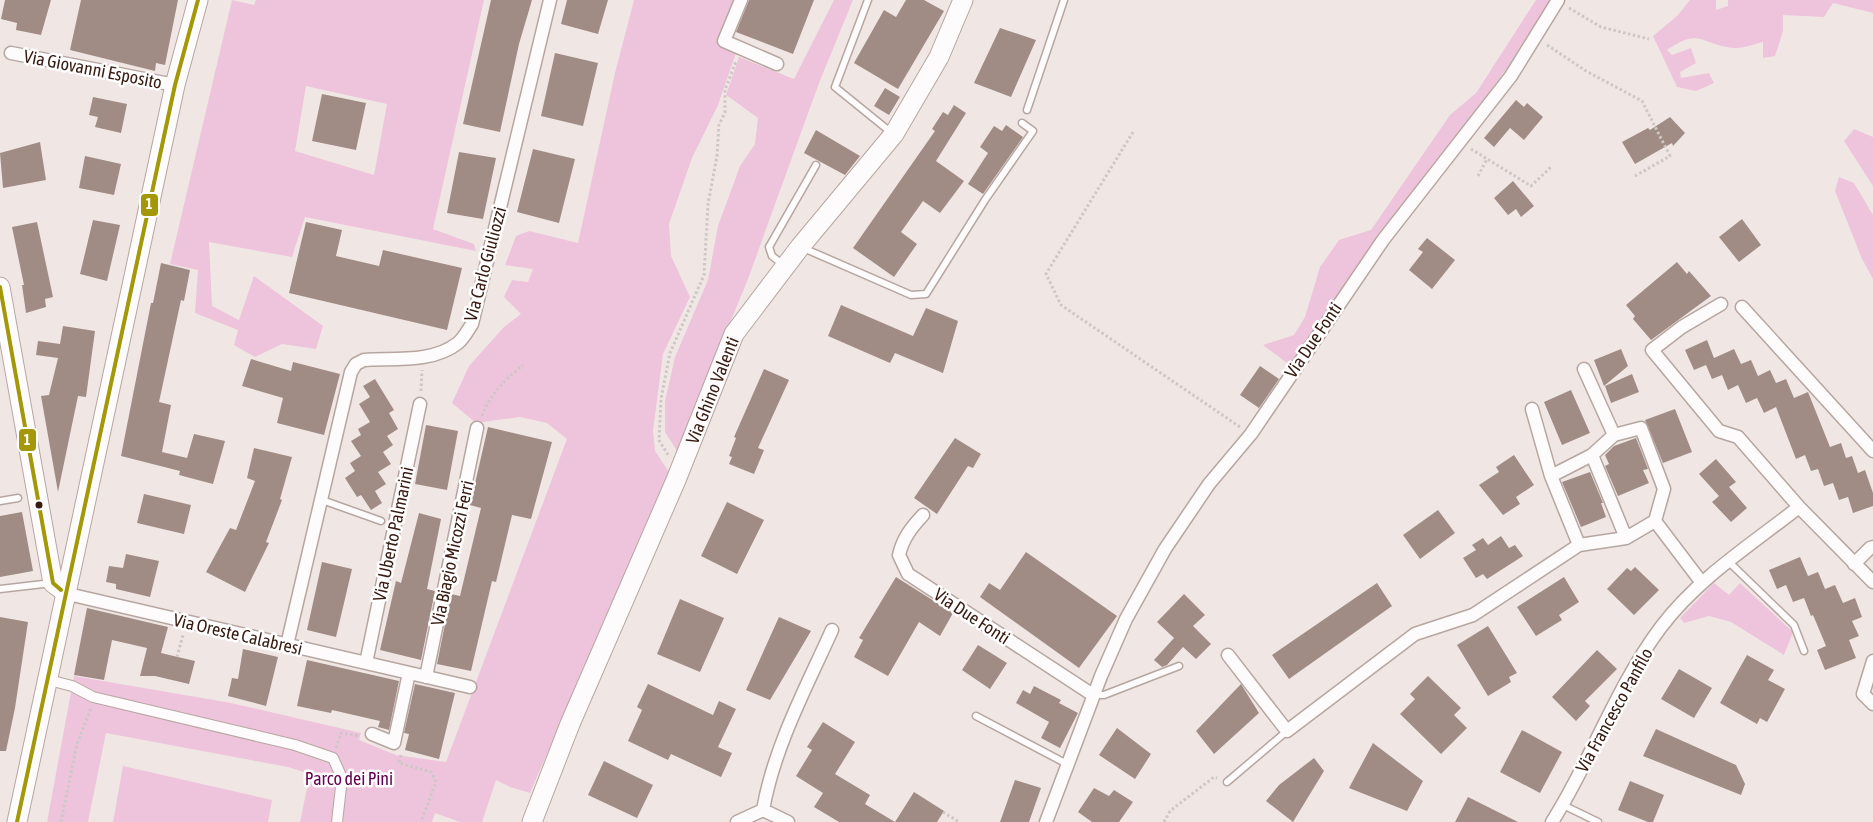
<svg xmlns="http://www.w3.org/2000/svg" width="1873" height="822" viewBox="0 0 1873 822" font-family="'Asap Condensed',sans-serif">
  <rect width="100%" height="100%" fill="#f0e7e4"/>
  <path fill="#eec4dc" fill-rule="evenodd" d="M232,0L254,5L256,0H484L433,229L474,244L476,251L305,217L292,257L209,242L212,306L239,320L254,276L323,326L316,349L282,344L255,357L234,345L238,330L195,313L198,270L170,264ZM306,86L387,104L374,175L295,151Z
    M634,0H734L722,42L736,53L718,105L692,158L669,224L671,256L690,297L663,354L653,431L655,451L669,472L530,793L510,787L496,780L482,822H460L435,813L432,822H300L310,774L288,767L106,733L88,822H47L74,676L231,703L361,733L359,740L396,755L446,762L567,439L547,423L520,417L476,423L452,403L469,366L504,327L521,314L504,297L512,280L528,282L533,269L505,265L516,236L529,231L578,243L615,73Z
    M834,0H853L819,83L748,279L677,451L665,432V401L675,357L708,280L718,226L740,166L755,144L758,118L726,95L739,57L794,79Z
    M1536,0H1553L1531,35L1291,366L1263,345L1294,335L1305,317L1320,267L1339,240L1371,230L1450,115L1476,93Z
    M1690,0H1716V10L1728,6V0H1873V13L1833,3L1824,17L1783,15V31L1775,56L1763,58V42C1754,44 1742,49 1733,48C1700,44 1700,27 1667,50L1672,55L1691,48L1696,63L1680,72L1681,78L1709,73L1714,83L1696,91L1677,87L1653,36L1677,16Z
    M1854,129L1873,137V186L1844,141Z
    M1839,177L1854,183L1873,215V279L1862,259L1835,191Z
    M1714,583L1729,595L1740,583L1793,632L1784,655L1731,622L1709,616L1684,623L1680,618Z
    M123,766L272,800L268,822H113Z"/>
  <path fill="#a08c85" d="M5,0H51L41,35L16,30L17,23L1,19Z
    M81,0H178L165,65L156,63L155,71L70,50Z
    M491,0H532L519,44L500,132L463,124Z
    M567,0H608L598,34L561,24Z
    M749,0H814L793,54L736,32Z
    M906,0H924L944,11L898,89L854,63L884,10L896,17Z
    M1000,28L1036,40L1011,97L974,83Z
    M555,53L598,63L583,126L541,116Z
    M885,88L900,97L889,115L874,106Z
    M322,94L366,103L356,150L312,141Z
    M93,97L127,104L121,133L95,127L98,117L89,115Z
    M1516,100L1524,107L1527,103L1543,117L1524,140L1510,128L1494,147L1484,138Z
    M954,105L966,113L936,161L964,181L940,213L923,201L901,232L917,244L894,277L853,248L935,131L932,129L943,112L948,115Z
    M1670,117L1685,133L1673,146L1672,143L1635,164L1622,142L1648,128L1650,130Z
    M1006,125L1023,137L983,194L968,184L988,153L980,147L994,126L1002,131Z
    M816,130L860,156L845,175L804,153Z
    M40,142L46,180L3,188L0,153Z
    M533,149L575,159L559,223L517,212Z
    M459,152L496,158L483,219L447,213Z
    M85,156L121,164L114,195L79,188Z
    M1513,181L1534,206L1521,217L1516,209L1508,215L1494,198Z
    M1742,219L1761,245L1739,262L1719,237Z
    M93,220L120,225L107,281L80,274Z
    M37,222L53,297L45,299L46,307L26,313L22,285H24L12,227Z
    M306,222L342,230L336,256L379,266L383,250L462,268L447,330L289,293Z
    M1427,238L1455,260L1432,289L1409,270L1423,252L1418,249Z
    M1677,262L1687,274L1689,271L1711,296L1651,340L1633,319L1635,316L1626,305Z
    M161,263L190,270L184,301L181,300L159,402L171,405L162,452L187,458L194,434L225,441L213,484L179,475L180,471L121,456L151,303H153Z
    M841,305L913,336L926,308L958,321L943,373L895,353L890,363L828,336Z
    M63,326L95,331L86,397L78,396L58,492L41,396L49,395L58,358L36,355L38,341L60,344Z
    M1707,340L1714,358L1734,349L1741,364L1751,360L1758,376L1770,370L1776,383L1786,379L1794,398L1808,392L1830,447L1841,443L1846,458L1852,456L1858,473L1865,470L1873,493V506L1853,513L1848,497L1839,500L1833,483L1824,486L1818,469L1811,471L1805,455L1796,459L1776,407L1764,413L1757,398L1746,403L1738,385L1728,390L1722,375L1712,379L1706,365L1694,370L1685,350Z
    M1621,349L1628,366L1604,386L1594,360Z
    M251,359L291,371L293,362L340,374L324,435L277,423L283,398L242,386Z
    M1260,366L1279,379L1259,408L1240,395Z
    M764,369L789,380L758,448L764,450L754,474L729,464L732,457L729,456L736,438L734,437Z
    M1632,374L1639,392L1611,403L1605,386Z
    M375,379L394,410L389,413L398,429L387,436L393,445L383,452L391,464L378,472L386,484L375,491L382,503L371,510L361,495L357,497L345,478L355,471L350,463L361,456L351,441L361,435L358,429L370,422L359,404L370,397L363,386Z
    M1571,390L1590,433L1562,445L1544,402Z
    M1675,409L1692,452L1663,463L1645,420Z
    M426,425L458,431L447,490L415,484Z
    M488,427L552,442L531,519L512,515L496,582L492,581L471,671L437,664L451,594L460,596L481,508L470,505Z
    M955,438L981,454L973,468L968,466L937,514L914,498Z
    M1636,438L1648,469L1643,470L1649,483L1618,496L1605,466L1609,464L1605,455L1614,446Z
    M254,448L292,457L280,499L282,500L266,542L269,543L245,592L206,572L230,528L236,530L255,481L247,478Z
    M1514,455L1534,485L1516,497L1520,504L1503,515L1479,485L1499,472L1496,467Z
    M1716,459L1736,482L1729,487L1747,508L1731,522L1712,502L1719,496L1699,474Z
    M1590,472L1603,503H1601L1606,517L1581,527L1562,482Z
    M144,494L191,505L184,534L137,523Z
    M727,502L764,520L737,574L701,556Z
    M1438,510L1455,533L1420,559L1403,535Z
    M22,512L33,571L0,577V516Z
    M419,513L441,519L427,589L435,591L421,660L380,650L396,581L401,583Z
    M1501,536L1509,548L1515,545L1523,556L1487,579L1483,574L1476,578L1463,558L1476,550L1472,545L1483,538L1488,545Z
    M1026,552L1117,616L1079,668L980,597L989,583L1000,590Z
    M126,554L159,561L150,597L116,589V584L106,582L109,566L123,568Z
    M1800,557L1808,576L1818,572L1825,589L1835,585L1843,603L1855,598L1862,617L1852,621L1859,636L1849,640L1856,658L1825,670L1817,650L1826,646L1813,615L1811,616L1804,598L1793,602L1786,585L1777,589L1769,570Z
    M322,562L352,569L336,637L307,630Z
    M1635,567L1659,590L1634,615L1607,589L1627,568L1631,571Z
    M896,577L953,613L940,636L919,622L888,676L854,657L863,640L859,638Z
    M1564,577L1579,602L1559,615L1562,620L1536,636L1517,607Z
    M1377,583L1392,606L1289,679L1272,655Z
    M1184,594L1205,615L1193,626L1211,644L1196,659L1183,647L1167,665L1162,667L1154,660L1174,638L1157,622Z
    M680,599L724,618L700,672L657,654Z
    M87,608L168,627L161,653L195,661L189,684L155,676H140L147,648L112,640L104,680L74,675Z
    M0,617L28,622L15,708L6,751H0Z
    M779,617L811,631L770,700L746,690Z
    M1488,626L1517,673L1509,677L1511,682L1488,696L1457,645Z
    M978,645L1007,663L990,689L962,670Z
    M243,649L278,657L266,706L228,696L232,678L238,679Z
    M1597,650L1617,669L1585,701L1590,706L1576,721L1552,697Z
    M1747,655L1774,670L1768,680L1785,689L1767,722L1760,718L1757,724L1720,703Z
    M307,660L399,681L389,730L378,727L380,721L332,710L331,713L297,706Z
    M1679,669L1712,688L1694,718L1661,699Z
    M1428,676L1461,708L1454,715L1467,728L1441,754L1400,714L1415,699L1410,694Z
    M415,684L455,693L439,759L405,750L409,734L404,733Z
    M648,684L713,715L719,701L736,709L718,747L732,753L721,777L671,754L668,760L628,741L642,710L637,707Z
    M1241,684L1259,713L1214,754L1196,731Z
    M1034,686L1061,700L1059,703L1078,713L1060,748L1041,738L1049,722L1016,703L1023,690L1030,694Z
    M823,722L855,742L835,774L870,795L865,804L895,822H839L814,807L823,793L796,776L812,750L807,747Z
    M1117,728L1151,754L1135,779L1099,755Z
    M1656,729L1736,765L1745,784L1741,795L1643,756Z
    M1522,730L1562,752L1540,793L1500,772Z
    M1373,743L1423,781L1407,811L1349,788Z
    M1314,758L1324,771L1293,822L1266,801L1279,785Z
    M604,761L653,785L637,818L588,795Z
    M1015,780L1041,788L1029,822H1000Z
    M1630,781L1664,795L1653,822H1648L1618,810Z
    M1094,788L1109,796L1114,790L1133,802L1119,822H1092L1078,812Z
    M914,792L944,811L937,822H895Z
    M1468,797L1518,822H1455Z"/>
  <g fill="none" stroke-linecap="round" stroke-linejoin="round">
    <defs>
      <path id="service" d="M868,0L835,87L893,134
        M1027,110L1064,0
        M801,247L911,295L926,294L985,200L1033,131L1022,123
        M785,266L772,256L769,247L816,165
        M322,500L381,521
        M0,501L18,498
        M1729,562L1794,625L1804,651
        M0,589L52,583
        M1093,695H1104L1179,666
        M976,716L1067,764
        M1227,782L1287,731
        M1563,805L1598,822"/>
      <path id="pedestrian" d="M49,680L72,686L93,697L295,745L333,758L342,778L337,822"/>
      <path id="minor" d="M741,0L724,41L777,64
        M11,53L175,85
        M1721,304L1682,327L1652,350L1719,431L1738,437L1799,507L1873,582
        M1742,307L1873,451
        M1584,369L1614,435L1592,455
        M1532,409L1551,476L1579,545
        M1614,435L1641,428L1664,489L1655,521
        M1551,476L1592,455L1626,538
        M923,515C911,528 903,538 899,555L908,574L1093,695
        M1854,564L1870,548L1873,547
        M68,594L470,687
        M287,645L351,372L356,364L364,360C394,358 433,363 458,343C464,338 468,330 472,324L550,0
        M1228,655L1287,731L1415,634L1473,615L1579,545L1626,538L1655,521L1702,583
        M1873,661L1863,694L1873,704
        M366,663L420,404
        M426,677L477,428
        M372,734L394,743L409,673
        M763,810C774,747 806,688 832,630
        M737,822L763,810L788,822
        M1046,822L1101,676L1126,619L1165,549L1209,484L1251,434L1383,240L1511,76L1558,0
        M1552,822C1592,759 1616,687 1661,627C1698,578 1752,544 1799,507"/>
      <g id="secondary">
        <path d="M0,287L53,583L68,594"/>
        <path d="M17,822L175,85L198,0"/>
        <path id="s1" d="M532,822L570,724L676,480L734,334L800,247L894,134L939,57L963,0"/>
      </g>
    </defs>
    <use href="#service" stroke="#b7a6a0" stroke-width="9"/>
    <use href="#pedestrian" stroke="#b7a6a0" stroke-width="12"/>
    <use href="#minor" stroke="#b7a6a0" stroke-width="15"/>
    <use href="#secondary" stroke="#b7a6a0" stroke-width="21"/>
    <path stroke="#cdc7c5" stroke-width="3" stroke-dasharray="2.5 2.5" stroke-linecap="butt" d="M1569,8L1601,27L1649,39
      M1547,45L1586,71L1642,101L1670,156L1635,176
      M1133,132L1046,274L1061,305L1240,427
      M1471,149L1531,186L1551,167
      M1478,176L1487,159
      M421,391L422,370
      M482,416C490,394 505,380 523,365
      M668,455L659,440L661,399L670,353L704,275L708,204L717,156L719,125L725,112V90L736,61
      M177,657L183,635
      M336,748L341,733L359,736
      M401,755L399,763L431,772L436,782L421,822
      M943,812L959,822
      M61,822L77,744L91,708
      M1164,822L1170,811L1214,777L1217,778"/>
    <use href="#service" stroke="#fdfbfb" stroke-width="6"/>
    <use href="#pedestrian" stroke="#fdfbfb" stroke-width="10"/>
    <use href="#minor" stroke="#fdfbfb" stroke-width="12"/>
    <use href="#secondary" stroke="#fdfbfb" stroke-width="19"/>
    <defs>
      <path id="bus-1" d="M0,287L53,583L61,590
        M17,822L175,85L198,0"/>
    </defs>
    <use href="#bus-1" stroke="#fff" stroke-width="8"/>
    <use href="#bus-1" stroke="#a59808" stroke-width="4"/>
  </g>
  <circle fill="#371b11" stroke="#fff" stroke-width="2" cx="39" cy="505" r="4.5"/>
  <g text-anchor="middle" dominant-baseline="central" stroke-width="5" stroke-linejoin="round" paint-order="stroke">
    <g font-size="18" fill="#371b11" stroke="#fff">
      <text transform="translate(93 69) rotate(11)">Via Giovanni Esposito</text>
      <text transform="translate(485 264) rotate(-75)">Via Carlo Giuliozzi</text>
      <text transform="translate(1313 340) rotate(-56)">Via Due Fonti</text>
      <text stroke="none"><textPath href="#s1" startOffset="468">Via Ghino Valenti</textPath></text>
      <text transform="translate(393 534) rotate(-78)">Via Uberto Palmarini</text>
      <text transform="translate(452 553) rotate(-78)">Via Biagio Micozzi Ferri</text>
      <text transform="translate(972 616) rotate(33)">Via Due Fonti</text>
      <text transform="translate(238 634) rotate(13)">Via Oreste Calabresi</text>
      <text transform="translate(1614 710) rotate(-61)">Via Francesco Panfilo</text>
    </g>
    <g font-size="18" fill="#630050" stroke="#fff">
      <text x="349" y="778">Parco dei Pini</text>
    </g>
  </g>
  <g stroke="#fff" stroke-width="2">
    <rect x="140" y="193" width="19" height="24" rx="5" fill="#a59808"/>
    <rect x="18" y="428" width="19" height="24" rx="5" fill="#a59808"/>
  </g>
  <g font-size="14" text-anchor="middle" font-weight="bold" fill="#fff">
    <text x="149" y="209">1</text>
    <text x="27" y="445">1</text>
  </g>
</svg>
